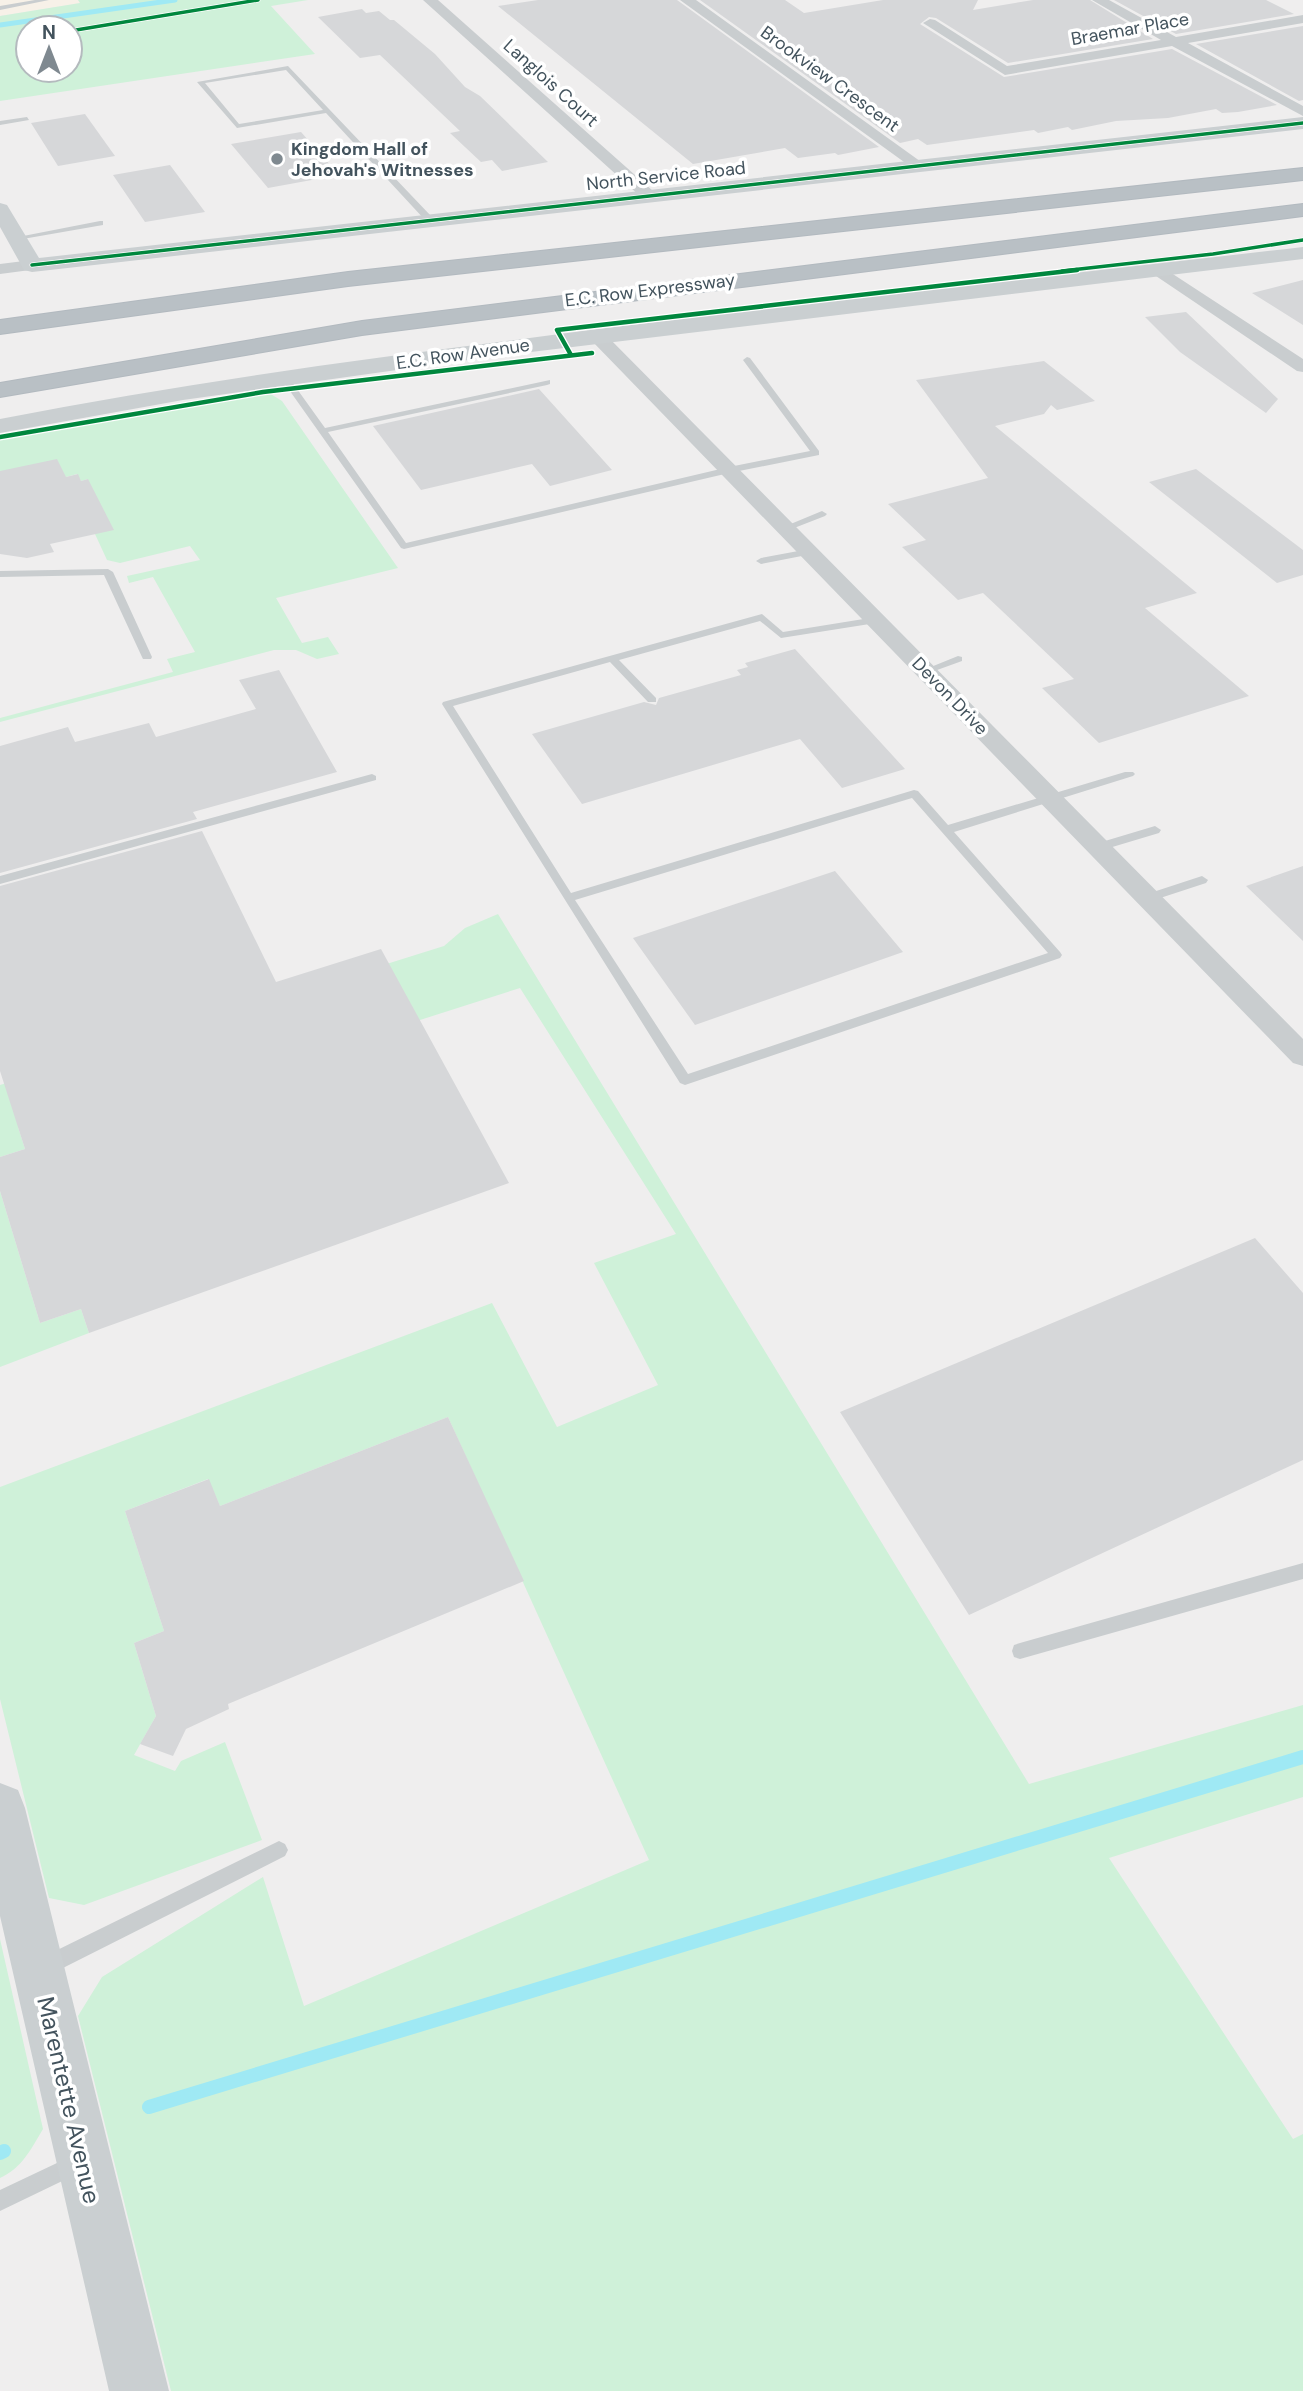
<svg xmlns="http://www.w3.org/2000/svg" width="1303" height="2391" viewBox="0 0 1303 2391" font-family="'DM Sans',sans-serif">
  <rect width="100%" height="100%" fill="#efeeee"/>
  <path fill="#f7f1e8" d="M0,0H78L81,3L0,16Z"/>
  <path fill="#cff1d9" fill-rule="evenodd" d="M78,0H308L271,6L315,54L0,101V16L80,3ZM28,28H70V70H28Z
    M269,393L282,401L398,568L276,598L302,643L328,637L339,654L317,659L296,650H274L0,722V718L173,672L167,659L195,652L153,577L129,583L127,576L200,560L190,546L120,563L107,560L95,534L88,479L81,481L77,474L66,477L0,471V440Z
    M498,914L1029,1784L1303,1705V1797L1109,1858L1293,2139L1303,2134V2391H171L78,2016L102,1977L263,1877L304,2006L649,1860L448,1417L220,1506L208,1479L125,1511L164,1631L134,1643L156,1716L134,1755L175,1771L181,1761L225,1742L262,1840L84,1905L49,1898L0,1699V1487L492,1303L557,1427L658,1385L594,1263L676,1234L520,988L420,1020L18,1127L25,1149L0,1157V1085L444,946L465,928Z
    M0,1191L40,1323L81,1309L89,1333L0,1367Z
    M0,1939L43,2129C31,2149 22,2168 0,2178Z"/>
  <g fill="none" stroke-linecap="round" stroke-linejoin="round">
    <path stroke="#9fe9f4" stroke-width="5" d="M0,25L175,0"/>
    <path stroke="#9fe9f4" stroke-width="14" d="M149,2107L1303,1757
      M0,2153L4,2151"/>
  </g>
  <path fill="#d6d7d9" d="M538,0H677L879,147L838,155L835,153L798,158L785,148L693,164L498,6Z
    M700,0H785L804,13L883,0H978L973,10L1033,0H1090L1153,39L1008,63L936,18L929,17L920,24L1004,77L1172,49L1277,105L1238,112L1222,113L1216,109L1168,118L1116,121L1072,130L1068,127L1038,133L1034,130L927,145L918,139L900,143Z
    M1114,0H1266L1294,14L1176,34Z
    M362,9L366,13L379,11L390,20H394L435,54L465,87L480,96L548,162L502,171L492,160L481,162L450,133L460,131L380,55L360,58L318,17Z
    M1303,26V100L1299,101L1196,44Z
    M85,114L115,156L58,166L31,123Z
    M301,132L339,175L268,188L231,144Z
    M170,165L205,212L145,222L113,175Z
    M1303,280V325L1252,293Z
    M1186,312L1278,399L1266,413L1180,352L1145,317Z
    M1044,361L1095,401L1057,410L1051,405L1044,414L995,426L1197,593L1145,608L1249,696L1099,743L1042,688L1074,679L983,593L958,600L902,547L926,540L888,504L988,478L916,380Z
    M539,389L612,470L550,486L532,464L421,490L373,426Z
    M57,459L66,477L78,474L81,481L88,479L114,530L50,544L54,552L27,558L0,554V471Z
    M1196,469L1303,550V575L1277,583L1149,482Z
    M795,649L905,769L842,788L800,739L582,804L532,734L644,702L656,705L659,698L741,675L737,670L748,667L745,663Z
    M279,670L337,772L193,812L197,819L0,873V746L68,727L75,742L149,723L156,737L256,709L239,680Z
    M202,831L276,982L381,949L509,1183L89,1333L81,1309L40,1323L0,1191V1157L25,1149L0,1071V886Z
    M1303,866V941L1246,886Z
    M835,871L903,952L695,1025L633,938Z
    M1255,1238L1303,1293V1460L969,1615L840,1412Z
    M448,1417L524,1581L228,1704L229,1709L186,1729L173,1756L140,1744L156,1716L134,1643L164,1631L125,1511L209,1479L220,1506Z"/>
  <g fill="none" stroke-linecap="round" stroke-linejoin="round">
    <defs>
      <path id="highway" d="M1303,168V180L348,286L0,334V320L348,272Z
        M1303,204V216L362,335L0,397V383L362,321Z"/>
    </defs>
    <use href="#highway" stroke="#b2b9bf" stroke-width="2"/>
    <path fill="#c9cdcf" fill-rule="evenodd" d="M35,0H49L0,10V6Z
      M288,66L431,216V220H425L326,113L237,128L197,82ZM286,70L323,110L239,124L205,83Z
      M27,117L29,120L0,125V121Z
      M100,221H103V225L17,240L13,238Z
      M747,357L750,358L819,451V455L729,473L404,549L401,548L280,377L287,375L325,428L550,380V384L547,385L328,432L406,543L729,467L810,451L743,360Z
      M822,511L827,514L825,516L789,530L781,528Z
      M809,549L814,552L812,554L761,564L756,561L761,558Z
      M108,569L113,572L152,657L151,659H143L142,657L104,575L0,577V571Z
      M762,614L783,632L876,617L881,620L876,623L781,638L760,621L619,660L656,698V702H648L610,662L453,706L571,893L914,790L918,791L948,825L1125,772H1133L1135,774L1133,776L954,832L1060,952L1062,955L1060,958L685,1085L680,1083L442,704L443,702ZM912,798L1048,953L688,1074L575,900Z
      M958,656L962,657V661L926,674L921,671Z
      M372,774L376,776V780L0,884V876Z
      M1155,826L1161,830L1159,833L1099,851L1093,847L1095,844Z
      M1202,876L1208,880L1206,883L1148,902L1142,898L1144,895Z
      M1303,1563V1579L1020,1659L1014,1657L1012,1651L1014,1645L1020,1643Z
      M279,1841L285,1844L288,1850L285,1856L53,1973L46,1976L39,1973L36,1966L39,1959Z
      M76,2154L83,2157L86,2164L83,2171L0,2211V2190Z"/>
    <path fill="#c9cdcf" fill-rule="evenodd" d="M423,0H438L653,191L655,194L653,197H641Z
      M680,0H696L924,164L916,169L911,167Z
      M1092,0H1109L1176,37L1303,15V23L1188,43L1303,106V116L1172,46L1005,75L923,23L930,19L935,20L1007,66L1161,40Z
      M32,260L38,261L40,265L38,269L0,274V264Z
      M1159,265L1303,359V372L1297,371L1153,274L1151,270L1153,266Z
      M597,331L603,332L1303,1039V1066L1293,1063L591,340L588,336L591,332Z"/>
    <path fill="#cacfd1" fill-rule="evenodd" d="M1303,117V129L32,272L24,270L0,227V203L7,205L39,258Z
      M1303,247V259L490,357L183,400L0,433V419C173,385 348,361 522,339C782,305 1043,277 1303,247Z
      M0,1783L18,1790L25,1808L169,2391H109L0,1916Z"/>
    <use href="#highway" fill="#b9c0c5" fill-rule="evenodd"/>
    <defs>
      <path id="cycleway-far1" d="M70,31L258,0
        M32,265L1303,123
        M1062,271L1213,254L1303,240"/>
      <path id="cycleway" d="M571,355L557,330L1077,270
        M0,437L263,392L592,353"/>
    </defs>
    <use href="#cycleway-far1" stroke="#fff" stroke-width="5"/>
    <use href="#cycleway" stroke="#fff" stroke-width="7"/>
    <use href="#cycleway-far1" stroke="#00873e" stroke-width="3.5"/>
    <use href="#cycleway" stroke="#00873e" stroke-width="4.5"/>
  </g>
  <circle fill="#7f8990" stroke="#fff" stroke-width="2.5" cx="277" cy="159" r="7"/>
  <g text-anchor="middle" dominant-baseline="central" stroke-width="7" stroke-linejoin="round" paint-order="stroke">
    <g font-size="18" fill="#43535d" stroke="#fff">
      <text transform="translate(1130 29) rotate(-10)">Braemar Place</text>
      <text transform="translate(830 79) rotate(36)">Brookview Crescent</text>
      <text transform="translate(551 83) rotate(42)">Langlois Court</text>
      <text transform="translate(666 176) rotate(-6)">North Service Road</text>
      <text transform="translate(650 290) rotate(-7)">E.C. Row Expressway</text>
      <text transform="translate(463 354) rotate(-8)">E.C. Row Avenue</text>
      <text transform="translate(950 696) rotate(46)">Devon Drive</text>
    </g>
    <g font-size="18" font-weight="bold" fill="#43535d" stroke="#fff" text-anchor="start">
      <text x="291" y="149">Kingdom Hall of<tspan x="291" dy="21">Jehovah's Witnesses</tspan></text>
    </g>
    <g font-size="24" fill="#43535d" stroke="#fff">
      <text transform="translate(69 2100) rotate(77)">Marentette Avenue</text>
    </g>
  </g>
  <g transform="translate(49 49)"><circle r="33" fill="#ffffff" stroke="#b4babe" stroke-width="2"/>
  <path d="M0-5L12 26L0 18L-12 26Z" fill="#7f8990"/>
  <text y="-10" font-size="19" font-weight="bold" text-anchor="middle" fill="#43535d">N</text>
  </g>
</svg>
